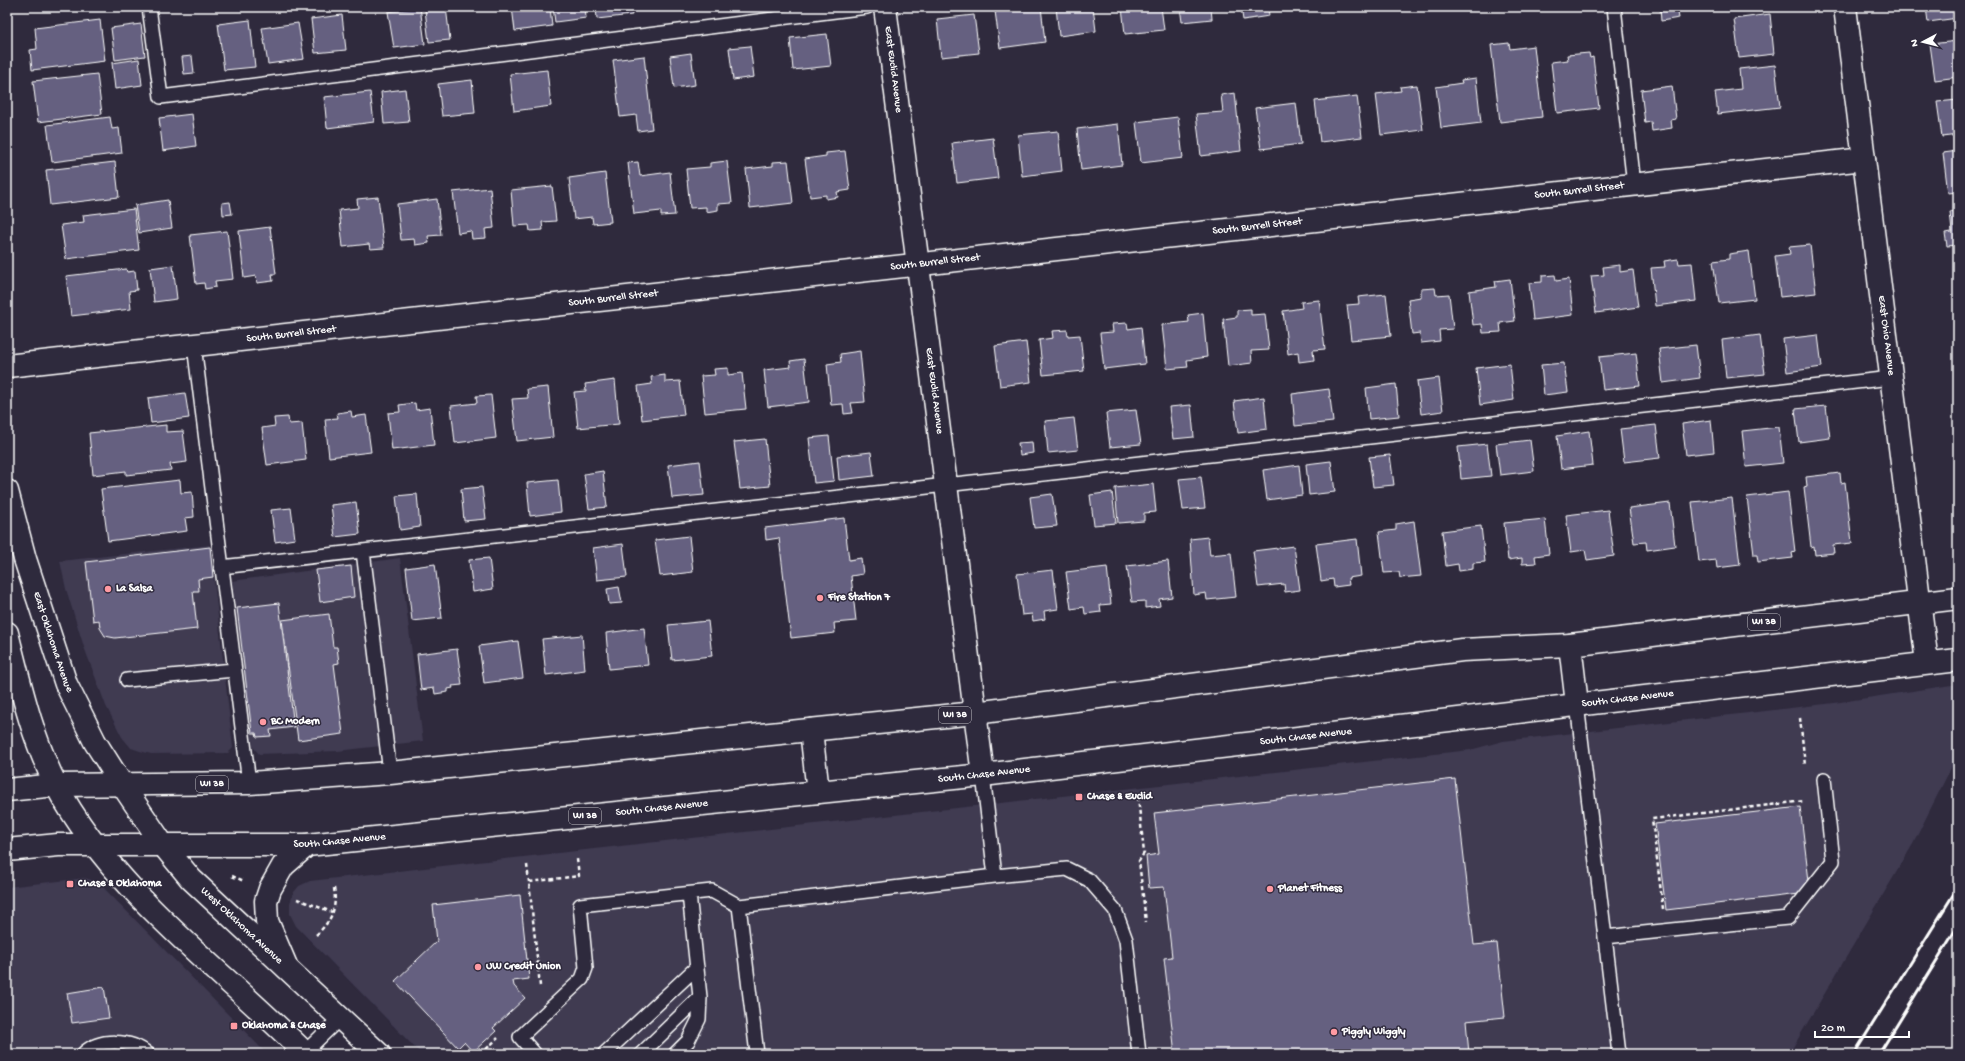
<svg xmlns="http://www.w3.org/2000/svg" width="1965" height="1061" viewBox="0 0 1965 1061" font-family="'Gochi Hand',sans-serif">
  <rect width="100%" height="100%" fill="#2f2a3d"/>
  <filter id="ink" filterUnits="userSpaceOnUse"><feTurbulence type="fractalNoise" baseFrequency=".025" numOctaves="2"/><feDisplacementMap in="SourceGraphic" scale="8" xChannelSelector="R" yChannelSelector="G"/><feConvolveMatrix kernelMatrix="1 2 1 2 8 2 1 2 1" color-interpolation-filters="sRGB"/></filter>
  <g filter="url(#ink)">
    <path fill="#3f3a51" d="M210,545L233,748L228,753L151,754L140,751L131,748L122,737L106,706L84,647L66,589L60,561Z
      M400,558L423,741L338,751L259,754L253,747L232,581Z
      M1958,684V754L1913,844L1789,1054H421L296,926L290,914V903L294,892L299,886L310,881L1470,750L1503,741L1834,703Z
      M85,878L98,882L267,1054H7V887Z"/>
    <path fill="#656180" stroke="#fff" d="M420,7L425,44L394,48L388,12Z
      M446,7L450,40L429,42L425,10Z
      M512,7H550L552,26L515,31Z
      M553,7H585L586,18L555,22Z
      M596,7H631L632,15L597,19Z
      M639,7H663V8L640,10Z
      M1028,7H1041L1045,42L1000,48L995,11Z
      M1056,7H1093L1096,31L1059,36Z
      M1122,7H1161L1164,30L1125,34Z
      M1180,7H1211L1212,19L1182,22Z
      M1241,7H1268L1269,16L1243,20Z
      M1660,7H1677L1679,18L1661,21Z
      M1926,7H1958V18L1928,22Z
      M1770,14L1774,54L1739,58L1734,19Z
      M342,15L346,50L315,53L311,19Z
      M974,15L979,53L941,57L937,19Z
      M100,20L105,61L32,70L30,50L37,49L35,28Z
      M250,20L255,67L224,70L218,24Z
      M298,23L304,59L268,64L262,28Z
      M141,24L145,56L115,60L111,28Z
      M827,34L831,66L793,70L790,38Z
      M1958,41V77L1935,80L1930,44Z
      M1509,43L1510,49L1534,46L1542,117L1500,122L1491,45Z
      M750,46L754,77L733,80L729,48Z
      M691,53L695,85L674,88L670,56Z
      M1589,53L1590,58L1593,57L1599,108L1557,113L1551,62L1568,60L1567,55Z
      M192,56L194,73L184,74L182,57Z
      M644,56L652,129L638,131L636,115L620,117L613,60Z
      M139,59L142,85L115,89L112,63Z
      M1775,65L1780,107L1718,114L1715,92L1741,89L1739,69Z
      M547,70L551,106L514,111L510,74Z
      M97,74L102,114L38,122L33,81Z
      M1476,78L1481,123L1441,128L1436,87L1462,83L1461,80Z
      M472,80L475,113L442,116L438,84Z
      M1417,85L1423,130L1381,135L1376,94L1401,91L1400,87Z
      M1672,86L1676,119L1671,120L1672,128L1652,131L1651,122L1645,123L1641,90Z
      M405,89L409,122L384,124L381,92Z
      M370,92L374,122L327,128L324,97Z
      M1235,93L1241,151L1201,156L1196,114L1223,112L1221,95Z
      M1357,96L1362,137L1320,142L1315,101Z
      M1958,100V135L1942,137L1937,102Z
      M1296,103L1301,144L1261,149L1255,108Z
      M192,114L196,146L163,151L159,118Z
      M110,117L112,129L119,128L122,153L52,162L47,125Z
      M1178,117L1183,158L1141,163L1136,122Z
      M1118,124L1122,165L1081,170L1077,129Z
      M1058,131L1062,171L1022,176L1018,135Z
      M993,138L998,178L957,183L952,143Z
      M845,151L850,190L837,192L838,197L826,199V195L810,197L805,159L826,156V153Z
      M1958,151V192L1948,193L1943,153Z
      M727,161L732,203L718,204V210L706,212V207L690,208L686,169L710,167V163Z
      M788,161L793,203L750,208L746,169L773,166V162Z
      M115,162L119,197L50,205L46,170Z
      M638,162L640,176L670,172L675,215L661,216V211L634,214L628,163Z
      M605,173L611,222L593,224L592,217L574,219L569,178Z
      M552,186L556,221L542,222L543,230L530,231L529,225L514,226L511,190Z
      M490,188L494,228L485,229L486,238L472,239L471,231L458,233L453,192Z
      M378,197L384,248L370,249L369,244L343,247L339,210L358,208L357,199Z
      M437,199L441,235L428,236L429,243L415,245L414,239L401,240L397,204Z
      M168,200L172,228L139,233L135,205Z
      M230,202L232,214L223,215L222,203Z
      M134,209L139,250L66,259L61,225L84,222L83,215Z
      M1958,211V245L1947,246L1945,233L1952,232L1950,212Z
      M270,227L276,274H272L273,281L257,283L256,276L244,278L239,231Z
      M227,231L233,279L215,281L216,287L205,289L204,283L196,284L190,235Z
      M1810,245L1816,293L1780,297L1775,256L1790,254L1789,247Z
      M1749,251L1755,299L1719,303L1713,261L1729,259V254Z
      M1678,259L1679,264L1692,263L1696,301L1655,306L1651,268L1665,267L1664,261Z
      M173,265L177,299L154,302L150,268Z
      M1620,265V272L1633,270L1638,307L1596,313L1591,276L1604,275L1603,267Z
      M126,269L127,272L135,271L137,290L129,291L131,309L71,316L66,276Z
      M1555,275L1556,281L1569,279L1573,315L1533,320L1529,283L1542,282V276Z
      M1510,279L1515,321L1500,323L1501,332L1483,333L1482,324L1473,325L1469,291L1496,287L1495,281Z
      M1435,288L1436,295L1449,294L1453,329L1439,330L1440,341L1421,343L1420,333L1412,334L1408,299L1421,297V289Z
      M1386,294L1391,336L1351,340L1347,305L1359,304L1358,297Z
      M1319,300L1325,349L1313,350L1314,360L1299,362L1298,352L1288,354L1283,311L1302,308L1301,302Z
      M1251,309V315L1265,314L1269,350L1251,351L1252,363L1228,366L1223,319L1237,317V310Z
      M1203,313L1207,357L1187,360L1188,367L1167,369L1162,325L1189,322L1188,315Z
      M1127,323L1128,329L1141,327L1145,364L1104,369L1100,333L1113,332L1112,324Z
      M1067,330L1068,336L1080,335L1084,371L1043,375L1039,340L1053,338L1052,331Z
      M1760,335L1765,374L1726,378L1722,340Z
      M1818,335L1822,367L1787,372L1783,339Z
      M1026,342L1031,382L1000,386L995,346Z
      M1696,345L1700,378L1663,383L1659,349Z
      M860,351L865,402L851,403L853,413L844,414L843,404L831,405L827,364L841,362L840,354Z
      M1636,353L1640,386L1603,390L1599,357Z
      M804,359L809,402L768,407L764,370L791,367L790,361Z
      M1564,363L1568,392L1544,395L1541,365Z
      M1510,364L1514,400L1480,405L1476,368Z
      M728,368V375L742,373L746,409L705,413L701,376L715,375L714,369Z
      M665,375V382L680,381L684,415L642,420L638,386L652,384L651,377Z
      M1439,378L1443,411L1421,414L1417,381Z
      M615,380L619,424L578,428L574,392L586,391L585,384Z
      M1396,384L1399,416L1369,419L1366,388Z
      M548,387L553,437L517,441L512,399L528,398L527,389Z
      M1329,389L1333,422L1295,426L1292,394Z
      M185,393L189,418L151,423L148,398Z
      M491,395L496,438L455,443L451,406L477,403L476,396Z
      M1264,397L1267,429L1238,433L1234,401Z
      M415,403L416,410L430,408L434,445L392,450L388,413L400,412L399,405Z
      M1191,405L1194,437L1173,439L1169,407Z
      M1826,406L1830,438L1799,442L1795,409Z
      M1136,410L1141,444L1110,447L1106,413Z
      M351,411L352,417L366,415L371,452L329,457L325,419L338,418L337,413Z
      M288,417L289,424L302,423L306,460L267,465L262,428L275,426L274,418Z
      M1074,418L1078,450L1048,453L1045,421Z
      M1711,420L1714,452L1686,455L1682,424Z
      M166,425V432L183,431L187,462L170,464L171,470L126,475V471L93,475L89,433Z
      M1656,425L1660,458L1624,462L1620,429Z
      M1779,427L1783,463L1746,467L1742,431Z
      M1589,431L1593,465L1561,469L1557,436Z
      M829,436L834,481L814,483L809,438Z
      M765,439L770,486L740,489L734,442Z
      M1530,440L1534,471L1500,475L1496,444Z
      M1032,442L1033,453L1020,455L1018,443Z
      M1487,444L1491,476L1461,479L1458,447Z
      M871,452L874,476L839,480L837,456Z
      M1390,455L1394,485L1373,487L1369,457Z
      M700,461L704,495L672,498L668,465Z
      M1331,461L1335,492L1309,495L1306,464Z
      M1299,465L1302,495L1267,500L1263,470Z
      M603,471L607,507L589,509L584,474Z
      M1840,473L1841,483L1845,482L1852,543L1833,545L1834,553L1815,555L1814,546L1811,547L1804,487L1807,486L1806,477Z
      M1201,477L1205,508L1183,510L1179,479Z
      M180,480L181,493L192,492L194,517L185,518L187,531L108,541L101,489Z
      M558,480L561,512L530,516L527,483Z
      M1153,484L1156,512L1144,513V521L1118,523L1115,488Z
      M482,487L486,519L464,521L461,489Z
      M1112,492L1116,523L1094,525L1090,495Z
      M1788,492L1795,552L1792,553L1793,558L1758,562L1757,555H1754L1747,497Z
      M417,494L420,527L400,530L396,496Z
      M1052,494L1057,526L1034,528L1030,497Z
      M1732,498L1740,565L1717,568L1716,560L1699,562L1692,502Z
      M356,502L360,534L335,537L331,505Z
      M1670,503L1675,546L1647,550L1646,542L1634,543L1629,508Z
      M291,508L295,539L275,542L271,510Z
      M1608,510L1614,556L1587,560L1585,550L1571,552L1566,515Z
      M844,518L849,560L861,558L863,574L851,576L856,621L834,623L835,633L791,638L779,538L766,540L765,528Z
      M1545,519L1549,554L1535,556L1536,563L1522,564V558L1508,560L1504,523Z
      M1414,521L1421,576L1400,578L1399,572L1384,573L1379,532L1396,530V524Z
      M1481,526L1485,562L1473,563V569L1459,571L1458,564L1446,566L1442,531Z
      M689,536L693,572L660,576L655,540Z
      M1208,537L1210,555L1231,553L1236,597L1207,600L1206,593L1194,595L1190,539Z
      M1357,539L1361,576L1348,578L1349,585L1334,587L1333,579L1321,581L1316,544Z
      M623,544L627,577L597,580L593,548Z
      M1294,546L1300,590L1285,592L1284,584L1258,587L1253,551Z
      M210,547L213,577L198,579L199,591H193L197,629L115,638L105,636L100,628L99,620L93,621L86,562Z
      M489,558L493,589L473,592L469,560Z
      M1168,561L1172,597L1159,599L1160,606L1145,608V601L1132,602L1127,566Z
      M435,564L442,618L412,621L406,568Z
      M351,566L354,597L320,602L316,570Z
      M1107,567L1111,604L1100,605L1101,612L1085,614L1084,607L1071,609L1066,572Z
      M1053,570L1058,609L1044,611L1045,619L1033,621L1032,614L1022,615L1017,574Z
      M619,587L622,603L609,604L607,589Z
      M279,603L294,727L270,730L271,736L257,737L256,733H252L237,608Z
      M329,614L333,647H337L339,663L334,664L343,734L298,740L282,620Z
      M708,621L712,656L672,660L668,625Z
      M644,628L648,665L609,669L606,633Z
      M582,635L585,670L546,675L542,639Z
      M518,641L523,678L484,683L479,646Z
      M457,649L462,685L452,686L453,688L448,689V692L435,694L434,688L421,690L417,654Z
      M1455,779L1474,945L1497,943L1505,1017L1466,1021L1469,1054H1175L1164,958L1172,957L1164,887L1149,888L1146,856L1159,854L1154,813Z
      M1800,807L1809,881L1799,894L1666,910L1655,824Z
      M520,895L529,979L513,981L514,986L525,998L493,1028L496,1031L473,1052L464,1042L458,1048L395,981L437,941L433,905Z
      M104,987L109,1018L72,1023L67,993Z"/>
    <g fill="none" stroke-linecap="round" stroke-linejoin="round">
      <defs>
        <path id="service" d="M149,7L161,97L867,7
          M1614,7L1634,185
          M194,345L249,783
          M363,551L390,773
          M221,567L1891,378
          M127,680L234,670
          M1577,704L1619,1054
          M983,775L995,876L1067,869L1089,880L1115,910L1126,940L1139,1054
          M739,906L757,1054
          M1605,937L1788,918L1833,861L1824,779
          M83,1054C99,1038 131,1039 148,1054
          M303,1054L341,1017
          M535,1054L520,1037L582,979L586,968L580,905L712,891L739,906L995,876
          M604,1054L697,967
          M641,1054L700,997
          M675,1054L688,1041L699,1019L700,997L689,894"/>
        <g id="minor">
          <path id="s1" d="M885,7L983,775"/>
          <path id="s2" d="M1845,7L1927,663"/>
          <path id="s3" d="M7,366L1864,159"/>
        </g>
        <g id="secondary">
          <path id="s4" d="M7,491L25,559L66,684L95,742L121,783L163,845L191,879L379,1054"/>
          <path d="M7,633C20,684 32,738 56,785C113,892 221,969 306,1054"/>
        </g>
        <g id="primary">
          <path d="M1570,645L1577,704"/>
          <path d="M811,730L818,792"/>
          <path d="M7,790L56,785L249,783L390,773L975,713L1462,650L1570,645L1958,598"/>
          <path id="s5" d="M7,850L58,845H307L983,775L1958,660"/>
          <path d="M287,968L267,921L266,901L270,889L283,866L307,845"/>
        </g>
      </defs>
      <use href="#service" stroke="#fff" stroke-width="16"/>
      <use href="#minor" stroke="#fff" stroke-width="25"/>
      <use href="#secondary" stroke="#fff" stroke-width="25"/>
      <use href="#primary" stroke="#fff" stroke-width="25"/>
      <path stroke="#fff" stroke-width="2.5" stroke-dasharray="4 3" stroke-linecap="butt" d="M1800,718L1805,765
        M1138,797L1144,853L1139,861L1146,922
        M527,865L529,882
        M232,876L244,881
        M297,899L332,912
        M1663,909L1652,819L1804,801
        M316,935C332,920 337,909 334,888
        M540,986L529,882L579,876L577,859
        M481,1054L498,1038"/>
      <use href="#service" stroke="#2f2a3d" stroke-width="13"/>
      <use href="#minor" stroke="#2f2a3d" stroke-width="22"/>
      <use href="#secondary" stroke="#2f2a3d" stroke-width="22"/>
      <use href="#primary" stroke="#2f2a3d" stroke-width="22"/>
      <path stroke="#fff" stroke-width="3" d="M1854,1054L1958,887
        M1879,1054L1958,926"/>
    </g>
  </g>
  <g fill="#ff9aa2" stroke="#2f2a3d" stroke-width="1.5">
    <circle cx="108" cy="589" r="4"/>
    <circle cx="820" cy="598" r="4"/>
    <circle cx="263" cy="722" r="4"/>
    <rect x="1075" y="793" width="8" height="8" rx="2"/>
    <rect x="66" y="880" width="8" height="8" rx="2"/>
    <circle cx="1270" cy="889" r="4"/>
    <circle cx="478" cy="967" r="4"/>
    <rect x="230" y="1022" width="8" height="8" rx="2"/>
    <circle cx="1334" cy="1032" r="4"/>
  </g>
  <g text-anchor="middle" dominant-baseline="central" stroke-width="3" stroke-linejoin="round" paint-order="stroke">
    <g fill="#2f2a3d" stroke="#c1bfc5" stroke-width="1">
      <rect x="1748" y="614" width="32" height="16" rx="3"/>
      <rect x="939" y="707" width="32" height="16" rx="3"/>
      <rect x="196" y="776" width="32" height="16" rx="3"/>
      <rect x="569" y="808" width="32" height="16" rx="3"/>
    </g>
    <g font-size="10" font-weight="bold" fill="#fff">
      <text x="1764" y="622">WI 38</text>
      <text x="955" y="715">WI 38</text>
      <text x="212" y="784">WI 38</text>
      <text x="585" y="816">WI 38</text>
    </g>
    <g font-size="11" fill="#fff" stroke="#2f2a3d">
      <text stroke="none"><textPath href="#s1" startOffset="63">East Euclid Avenue</textPath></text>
      <text stroke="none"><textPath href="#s3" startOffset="1582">South Burrell Street</textPath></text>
      <text stroke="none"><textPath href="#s3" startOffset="1258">South Burrell Street</textPath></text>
      <text stroke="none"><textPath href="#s3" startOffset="934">South Burrell Street</textPath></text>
      <text stroke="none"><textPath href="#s3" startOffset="610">South Burrell Street</textPath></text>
      <text stroke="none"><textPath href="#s3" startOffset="286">South Burrell Street</textPath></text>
      <text stroke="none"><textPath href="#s2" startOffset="331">East Ohio Avenue</textPath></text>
      <text stroke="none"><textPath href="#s1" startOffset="387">East Euclid Avenue</textPath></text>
      <text stroke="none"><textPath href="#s4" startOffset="158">East Oklahoma Avenue</textPath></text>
      <text stroke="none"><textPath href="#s5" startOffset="1629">South Chase Avenue</textPath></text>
      <text stroke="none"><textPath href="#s5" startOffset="1305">South Chase Avenue</textPath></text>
      <text stroke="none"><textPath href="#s5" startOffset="981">South Chase Avenue</textPath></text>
      <text stroke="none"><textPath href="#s5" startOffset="657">South Chase Avenue</textPath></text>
      <text stroke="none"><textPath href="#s5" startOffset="333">South Chase Avenue</textPath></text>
      <text stroke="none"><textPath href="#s4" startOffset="503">West Oklahoma Avenue</textPath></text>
    </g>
    <g font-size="11" font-weight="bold" fill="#fff" stroke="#2f2a3d" text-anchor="start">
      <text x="116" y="589">La Salsa</text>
      <text x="828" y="598">Fire Station 7</text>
      <text x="271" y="722">BC Modern</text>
      <text x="1087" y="797">Chase &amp; Euclid</text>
      <text x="78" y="884">Chase &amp; Oklahoma</text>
      <text x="1278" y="889">Planet Fitness</text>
      <text x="486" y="967">UW Credit Union</text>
      <text x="242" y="1026">Oklahoma &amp; Chase</text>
      <text x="1342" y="1032">Piggly Wiggly</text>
    </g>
  </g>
  <rect width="1965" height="1061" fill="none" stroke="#2f2a3d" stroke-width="24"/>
  <rect x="12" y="12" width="1941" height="1037" fill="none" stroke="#fff" stroke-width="1.5" filter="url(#ink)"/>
  <g transform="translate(1923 42) rotate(263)" stroke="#2f2a3d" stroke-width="3" paint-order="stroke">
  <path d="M0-3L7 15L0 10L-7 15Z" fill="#ffffff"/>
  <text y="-6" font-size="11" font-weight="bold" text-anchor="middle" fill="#ffffff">N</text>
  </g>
  <path d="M1815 1031v6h94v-6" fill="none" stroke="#ffffff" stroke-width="2"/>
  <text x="1821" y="1031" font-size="12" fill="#ffffff" stroke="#2f2a3d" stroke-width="3" paint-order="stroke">20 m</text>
</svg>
